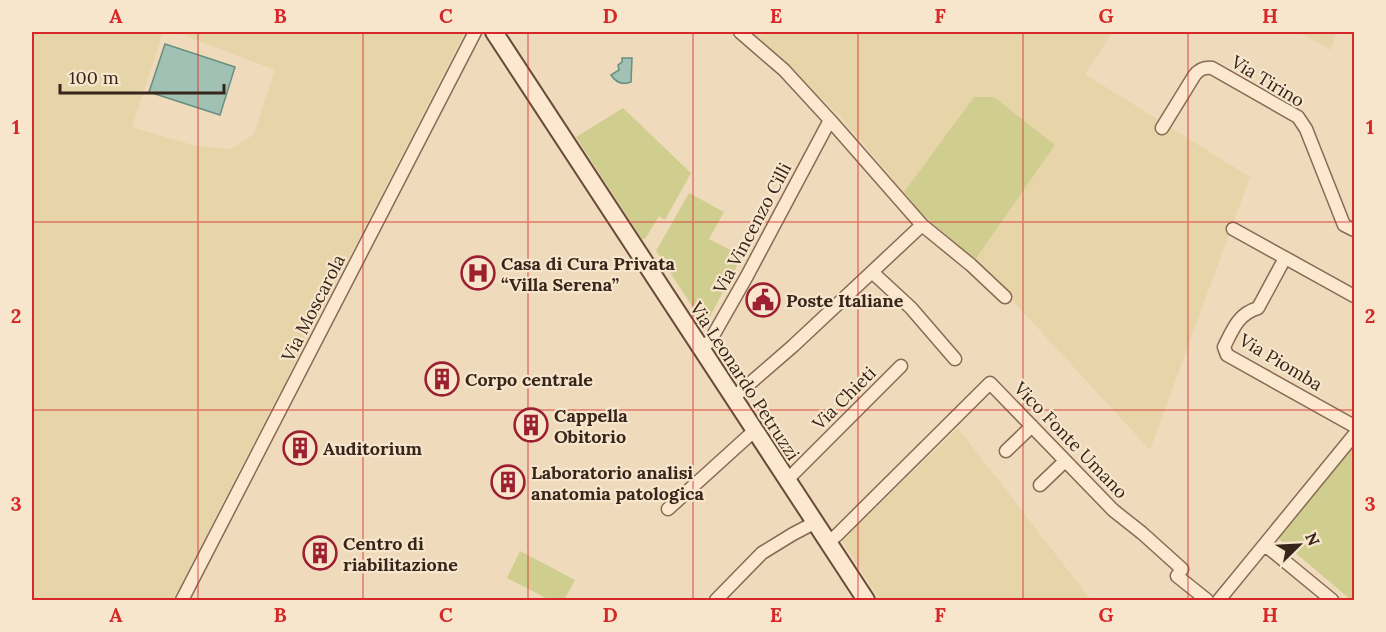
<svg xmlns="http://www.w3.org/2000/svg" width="1386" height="632" viewBox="0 0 1386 632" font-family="Lora,serif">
  <rect width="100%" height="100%" fill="#f0dabc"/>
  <path fill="#e7d5a9" d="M32,32H163L132,127L196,146L231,149L254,134L275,70L175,32H465L173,600H32Z
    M753,32H1113L1085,74L1250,177L1150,450L975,260L1055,145L994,97H974L904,192L839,115Z
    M1299,32H1336L1331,50Z
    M958,428L1091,600H880L842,541Z"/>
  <path fill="#cfce8f" d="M974,97H994L1055,145L975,260L922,214L904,192Z
    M623,108L691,173L665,220L659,216L645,239H642L576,137Z
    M689,193L724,212L709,239L742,256L705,326L656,251Z
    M1354,444V600H1351L1278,538Z
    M520,551L575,580L564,600H550L507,578Z"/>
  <path fill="#a0c1b3" stroke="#678f80" stroke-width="1.5" d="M165,44L235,67L220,115L149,92Z
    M622,58H632L631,82C623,85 616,83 611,75L619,70L618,65L622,62Z"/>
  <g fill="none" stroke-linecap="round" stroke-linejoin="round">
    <defs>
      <path id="street" d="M740,32L784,70L830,120L922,225L971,265L1005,297
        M1162,128L1194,76C1199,69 1204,67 1212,68L1298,117L1306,129L1344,225L1354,230
        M1233,229L1354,296
        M1285,258L1258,308C1238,314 1233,329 1224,347L1227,355L1354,426
        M872,272L911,308L955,359
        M701,349L710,341L747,276L830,120
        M733,398L793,346L922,225
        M1006,451L1032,426
        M786,481L901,366
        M1040,485L1065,461
        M668,509L754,431
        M827,543L837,535L990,383L1113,510L1142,533L1182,569L1177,576L1207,600
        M1265,545L1332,600
        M182,600L475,32
        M716,600L762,553L793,534L814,523
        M1219,600L1354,435"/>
      <path id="secondary" d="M494,32L866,600"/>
    </defs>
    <use href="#street" stroke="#896a54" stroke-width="15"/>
    <use href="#secondary" stroke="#6a4b38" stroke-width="20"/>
    <use href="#street" stroke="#fbe8cf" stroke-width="12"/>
    <use href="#secondary" stroke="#fbe8cf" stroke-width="16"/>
  </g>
  <path fill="none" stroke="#d62828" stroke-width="1.5" stroke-opacity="0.55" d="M198,32V600M363,32V600M528,32V600M693,32V600M858,32V600M1023,32V600M1188,32V600M32,222H1354M32,410H1354"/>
  <defs>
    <symbol id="hospital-ring" viewBox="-11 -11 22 22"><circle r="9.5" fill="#f7e5cc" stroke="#9c2031" stroke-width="1.5"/><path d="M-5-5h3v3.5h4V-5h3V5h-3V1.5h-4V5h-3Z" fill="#9c2031"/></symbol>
    <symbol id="civic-ring" viewBox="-11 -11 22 22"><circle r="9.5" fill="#f7e5cc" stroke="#9c2031" stroke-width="1.5"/><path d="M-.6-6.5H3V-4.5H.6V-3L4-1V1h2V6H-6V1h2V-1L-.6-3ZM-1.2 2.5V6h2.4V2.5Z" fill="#9c2031"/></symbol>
    <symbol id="building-ring" viewBox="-11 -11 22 22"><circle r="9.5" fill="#f7e5cc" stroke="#9c2031" stroke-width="1.5"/><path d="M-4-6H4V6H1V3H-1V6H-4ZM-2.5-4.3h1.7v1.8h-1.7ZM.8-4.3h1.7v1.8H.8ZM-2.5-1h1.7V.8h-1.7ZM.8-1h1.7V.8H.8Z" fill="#9c2031"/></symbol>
  </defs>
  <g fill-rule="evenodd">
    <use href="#hospital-ring" x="459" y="254" width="38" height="38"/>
    <use href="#civic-ring" x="744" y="281" width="38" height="38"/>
    <use href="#building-ring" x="423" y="360" width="38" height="38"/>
    <use href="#building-ring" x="512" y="406" width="38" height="38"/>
    <use href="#building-ring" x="281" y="429" width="38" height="38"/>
    <use href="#building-ring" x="489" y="463" width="38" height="38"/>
    <use href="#building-ring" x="301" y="534" width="38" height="38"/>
  </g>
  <g text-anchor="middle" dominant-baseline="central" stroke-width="4.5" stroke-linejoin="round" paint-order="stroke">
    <g font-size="18" fill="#37241a" stroke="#f7e5cc">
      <text transform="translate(1268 81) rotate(31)">Via Tirino</text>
      <text transform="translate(752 228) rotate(-62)">Via Vincenzo Cilli</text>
      <text transform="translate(313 308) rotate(-63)">Via Moscarola</text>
      <text transform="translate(1281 362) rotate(31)">Via Piomba</text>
      <text transform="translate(745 381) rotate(57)">Via Leonardo Petruzzi</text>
      <text transform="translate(844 398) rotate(-45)">Via Chieti</text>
      <text transform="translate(1071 440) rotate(46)">Vico Fonte Umano</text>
    </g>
    <g font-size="18" font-weight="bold" fill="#37241a" stroke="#f7e5cc" text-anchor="start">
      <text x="501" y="263">Casa di Cura Privata<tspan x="501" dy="21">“Villa Serena”</tspan></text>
      <text x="786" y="300">Poste Italiane</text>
      <text x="465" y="379">Corpo centrale</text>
      <text x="554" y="415">Cappella<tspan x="554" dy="21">Obitorio</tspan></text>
      <text x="323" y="448">Auditorium</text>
      <text x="531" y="472">Laboratorio analisi<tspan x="531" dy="21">anatomia patologica</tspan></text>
      <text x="343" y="543">Centro di<tspan x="343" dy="21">riabilitazione</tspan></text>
    </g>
  </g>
  <rect width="1386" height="632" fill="none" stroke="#f7e5cc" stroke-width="66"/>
  <g transform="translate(1299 545) rotate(66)" stroke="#f7e5cc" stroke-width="4.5" paint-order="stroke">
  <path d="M0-4.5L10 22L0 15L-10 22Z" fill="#37241a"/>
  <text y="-9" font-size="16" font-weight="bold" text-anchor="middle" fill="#37241a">N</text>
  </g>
  <path d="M60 84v9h164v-9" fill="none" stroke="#37241a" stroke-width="3"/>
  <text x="69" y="84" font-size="18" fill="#37241a" stroke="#f7e5cc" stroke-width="4.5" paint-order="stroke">100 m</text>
  <rect x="33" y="33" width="1320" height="566" fill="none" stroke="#d62828" stroke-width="2"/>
  <g font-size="20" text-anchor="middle" font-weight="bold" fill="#d62828">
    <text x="116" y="23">A</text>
    <text x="280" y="23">B</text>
    <text x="446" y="23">C</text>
    <text x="610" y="23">D</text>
    <text x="776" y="23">E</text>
    <text x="940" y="23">F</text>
    <text x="1106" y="23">G</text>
    <text x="1270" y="23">H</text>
    <text x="16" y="134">1</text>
    <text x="1370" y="134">1</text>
    <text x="16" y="323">2</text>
    <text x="1370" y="323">2</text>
    <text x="16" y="511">3</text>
    <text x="1370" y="511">3</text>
    <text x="116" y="622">A</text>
    <text x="280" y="622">B</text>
    <text x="446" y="622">C</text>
    <text x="610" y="622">D</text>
    <text x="776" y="622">E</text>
    <text x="940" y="622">F</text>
    <text x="1106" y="622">G</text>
    <text x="1270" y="622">H</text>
  </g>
</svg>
